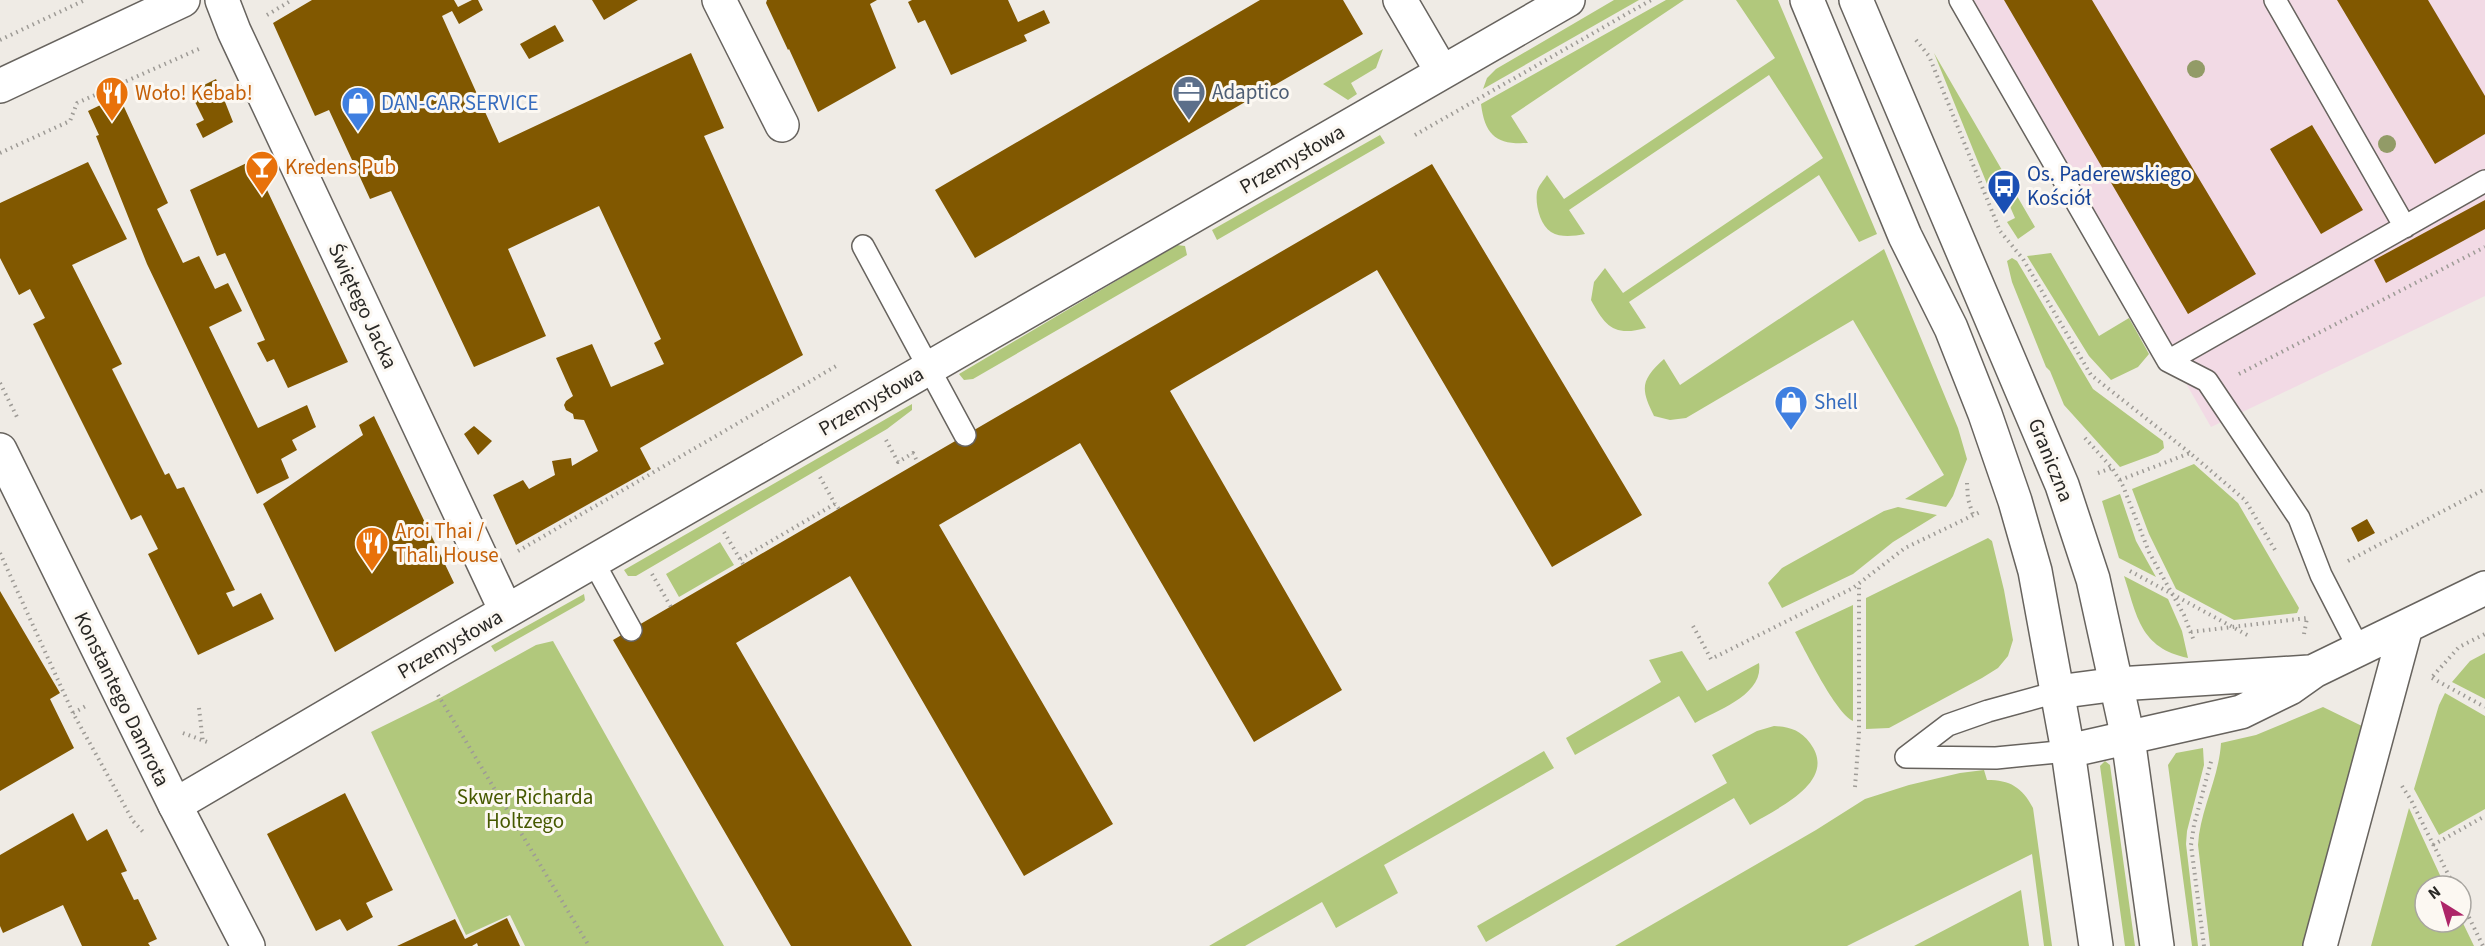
<svg xmlns="http://www.w3.org/2000/svg" width="2485" height="946" viewBox="0 0 2485 946" font-family="'Source Sans 3',sans-serif">
  <rect width="100%" height="100%" fill="#efebe5"/>
  <path fill="#f2dae5" d="M1966,0H2485V296L2211,427Z"/>
  <path fill="#b1c87c" d="M1614,0H1639L1483,89L1487,78L1496,69Z
    M1666,0H1684L1511,116L1528,143C1497,145 1485,136 1481,104Z
    M1736,0H1778L1877,234L1859,242L1819,175L1629,302L1646,328C1614,337 1605,326 1591,300L1594,282L1605,268L1623,293L1823,158L1769,75L1569,210L1585,234C1574,236 1561,238 1551,232C1540,225 1535,204 1537,192C1538,186 1544,180 1547,175L1564,199L1775,58Z
    M1383,49L1376,68L1351,83L1357,94L1348,100L1323,84Z
    M1934,53L2035,227L2018,239L2007,222L2015,218L1998,179L1987,184Z
    M1380,135L1385,143L1217,240L1212,230Z
    M1177,245L1185,246L1187,255L973,379L964,380L959,374Z
    M1884,249L1958,428L1967,459L1953,496L1946,507L1905,499L1944,475L1853,320L1686,418L1670,420L1654,416C1640,388 1641,380 1664,359L1680,385Z
    M2051,253L2099,336L2129,318L2149,354L2138,367L2111,380L2089,356L2027,256Z
    M2012,258L2017,261L2093,389L2163,441L2164,448L2158,453L2120,467L2064,405L2050,371L2046,367L2012,282L2007,261Z
    M912,404V410L887,429L636,576H628L624,570Z
    M2194,464L2238,503L2299,608L2297,613L2234,620L2176,589L2149,534L2132,489Z
    M2120,494L2136,541L2156,577L2119,558L2102,501Z
    M1898,507L1937,515L1893,542L1853,574L1782,608L1768,583L1782,568L1884,511Z
    M1988,538L1992,541L2004,590L2013,640L2008,656L1998,668L1982,678L1889,728L1866,729V598Z
    M720,542L734,565L679,597L666,574Z
    M2124,576L2168,599L2182,631L2188,658C2140,648 2137,616 2124,576Z
    M584,594L585,600L583,602L495,652L491,646Z
    M1853,605V721C1835,712 1806,652 1795,632Z
    M553,641L567,666L724,946H525L510,915L466,935L371,732L440,698L536,645Z
    M1682,651L1707,691L1759,663C1764,695 1717,710 1695,723L1679,696L1575,755L1566,738L1661,682L1649,660Z
    M2485,653V699L2452,682L2470,661Z
    M2445,693L2485,716V809L2439,835L2414,789L2439,705Z
    M2323,707L2364,727L2307,946H2210L2198,845C2200,810 2219,778 2221,743L2256,735Z
    M1774,726C1790,727 1800,730 1810,743C1839,782 1777,808 1750,825L1734,798L1486,942L1477,926L1727,783L1712,755L1757,731Z
    M2203,748L2204,765L2187,831L2186,844L2198,946H2192L2168,765L2176,753Z
    M1544,751L1554,768L1384,865L1398,893L1336,928L1322,902L1245,946H1209Z
    M2105,761L2110,765L2135,946H2125L2100,766Z
    M1984,770L1987,780C2010,780 2022,787 2033,808L2052,946H2044L2032,854L1847,946H1615L1816,830L1865,799L1909,785L1960,773Z
    M2409,808L2445,886H2425V922H2461V919L2474,946H2371Z
    M2021,890L2029,946H1914Z"/>
  <path fill="#815800" d="M312,0H454L458,7L472,0H478L483,10L459,24L452,11L442,16L499,143L691,53L724,128L704,136L803,355L640,448L651,469L516,545L493,495L523,480L529,489L555,475L552,461L571,458L572,466L598,451L584,420L574,419L573,414L566,410L564,405L566,401L573,396L556,358L592,344L611,387L664,364L654,343L661,339L599,206L508,249L546,336L474,367L391,191L370,199L329,110L315,116L273,23Z
    M592,0H638L604,20Z
    M767,0H877L870,4L896,68L818,112L789,49L788,50L766,3Z
    M912,0H1008L1018,22L1044,10L1050,23L1024,35L1027,41L951,75L925,20L918,23L908,2Z
    M1260,0H1343L1363,34L975,258L935,190Z
    M2004,0H2092L2256,274L2188,314Z
    M2337,0H2428L2485,96V134L2435,164Z
    M555,25L564,41L529,59L520,44Z
    M216,79L233,122L203,138L196,124L204,120L190,92Z
    M119,96L168,203L157,209L183,263L199,256L215,289L228,283L242,311L209,327L258,428L307,405L316,427L292,440L297,450L281,459L289,478L257,494L147,264L96,136L99,135L88,111Z
    M2312,125L2363,210L2321,234L2270,149Z
    M253,160L348,362L288,388L274,359L267,362L257,343L265,340L225,253L217,256L190,190Z
    M88,162L127,239L72,265L122,364L112,369L165,475L169,473L177,489L184,487L235,590L226,593L233,607L261,593L274,619L198,655L148,554L158,549L141,515L131,520L33,324L45,318L30,289L19,295L0,258V203Z
    M1432,164L1642,515L1552,567L1377,270L1170,391L1342,690L1254,742L1080,443L939,525L1113,824L1024,876L850,576L736,643L912,946H791L613,640Z
    M2485,200V229L2386,283L2374,260Z
    M374,416L454,583L335,652L263,504L363,435L359,425Z
    M474,426L492,441L478,455L464,434Z
    M2367,519L2375,533L2358,542L2351,528Z
    M0,591L60,693L50,699L74,748L0,791Z
    M345,793L393,890L366,903L373,917L347,931L340,919L316,931L267,834Z
    M73,813L87,841L107,829L127,871L121,873L134,900L138,899L157,939L148,943L150,946H82L63,905L3,933L0,926V855Z
    M507,918L520,946H478L477,943L472,946H397L455,919L465,939Z"/>
  <g fill="none" stroke-linecap="round" stroke-linejoin="round">
    <defs>
      <path id="service" d="M1960,0L2168,361L2207,381L2299,518L2321,575L2359,649
        M2275,0L2405,227
        M863,246L965,435
        M2168,361L2485,181
        M593,561L631,630
        M1906,757L1948,725L1988,711L2057,692
        M1906,757L1996,758L2068,751"/>
      <path id="minor" d="M222,0L234,31L506,611
        M719,0L782,125
        M1400,0L1442,72
        M2057,692L2118,684L2309,672
        M2068,751L2241,712L2290,688L2314,671L2485,588
        M175,805L441,649L1568,0
        M2320,946L2406,627"/>
      <path id="tertiary" d="M1807,0L1905,236L1951,328L1985,414L2015,501L2035,571L2068,751L2096,946
        M1856,0L2062,485L2093,579L2128,738L2157,946
        M0,86L183,0
        M0,450L175,805L248,946"/>
    </defs>
    <use href="#service" stroke="#67635e" stroke-width="24"/>
    <use href="#minor" stroke="#67635e" stroke-width="36"/>
    <use href="#tertiary" stroke="#67635e" stroke-width="36"/>
    <path stroke="#9e9b96" stroke-width="4" stroke-dasharray="1.5 4.5" stroke-linecap="butt" d="M267,15L292,0
      M0,40L85,0
      M1916,40L1929,56L2000,231L2023,259L2091,375L2190,453
      M1415,135L1651,0
      M0,153L70,121L77,103L201,48
      M2239,374L2485,247
      M0,383L17,417
      M2085,438L2112,468L2123,486L2149,552L2184,615L2194,641
      M886,440L898,462L913,453L918,463
      M2098,473L2112,468
      M820,477L835,504
      M2120,480L2190,453L2245,500L2275,550
      M1967,483L1968,499L1973,515
      M724,532L740,559
      M518,551L838,365
      M0,553L73,713L133,821L145,834
      M2348,561L2485,489
      M743,564L740,559L835,504L839,509
      M2130,571L2249,636
      M652,574L671,607
      M1693,626L1711,659L1853,588L1905,548L1980,512
      M2191,632L2307,618
      M2304,634L2307,618
      M2433,676L2459,647L2485,634
      M2432,678L2485,707
      M438,695L589,946
      M199,708L203,743
      M73,713L86,706
      M183,733L207,742
      M2402,786L2411,800L2454,886
      M1855,787L1859,734V584
      M2433,845L2485,816
      M2461,901L2483,946
      M2204,946L2191,845L2194,825L2212,758"/>
    <use href="#service" stroke="#fff" stroke-width="21"/>
    <use href="#minor" stroke="#fff" stroke-width="33"/>
    <use href="#tertiary" stroke="#fff" stroke-width="33"/>
  </g>
  <g fill="#929b67">
    <circle cx="2196" cy="69" r="9"/>
    <circle cx="2387" cy="144" r="9"/>
  </g>
  <defs>
    <symbol id="office-pin" viewBox="-11 -11 22 30"><path d="M0 17L-7.5 6A9.5 9.5 0 1 1 7.5 6Z" fill="#5c6f8a" stroke="#fcf8f2"/><path d="M-6-3h4V-5.5h4V-3h4V5H-6ZM-1-4.5V-3h2v-1.5ZM-6 0V1H6V0Z" fill="#fff"/></symbol>
    <symbol id="restaurant-pin" viewBox="-11 -11 22 30"><path d="M0 17L-7.5 6A9.5 9.5 0 1 1 7.5 6Z" fill="#e8710a" stroke="#fcf8f2"/><path d="M-5-6h1v4h1v-4h1v4h1v-4h1v5L-1.5 .5V6h-2V.5L-5-1ZM5-6V6H3V1.5H1.5Q1.5-4 5-6Z" fill="#fff"/></symbol>
    <symbol id="shop-pin" viewBox="-11 -11 22 30"><path d="M0 17L-7.5 6A9.5 9.5 0 1 1 7.5 6Z" fill="#3f7fe0" stroke="#fcf8f2"/><path d="M-5-2.5h2.3a2.7 3.5 0 0 1 5.4 0H5L5.5 6h-11ZM-1.5-2.5h3a1.5 2.3 0 0 0-3 0Z" fill="#fff"/></symbol>
    <symbol id="bar-pin" viewBox="-11 -11 22 30"><path d="M0 17L-7.5 6A9.5 9.5 0 1 1 7.5 6Z" fill="#e8710a" stroke="#fcf8f2"/><path d="M-6-5H6L.8 .8V4.5H3.5V6h-7V4.5H-.8V.8Z" fill="#fff"/></symbol>
    <symbol id="bus-pin" viewBox="-11 -11 22 30"><path d="M0 17L-7.5 6A9.5 9.5 0 1 1 7.5 6Z" fill="#1a4fb4" stroke="#fcf8f2"/><path d="M-5-6H5V4H4V6H2V4H-2V6H-4V4H-5ZM-3.5-4V0h7V-4ZM-3.5 1.2v1.5H-2V1.2ZM2 1.2v1.5H3.5V1.2Z" fill="#fff"/></symbol>
  </defs>
  <g fill-rule="evenodd">
    <use href="#office-pin" x="1170" y="73" width="38" height="52"/>
    <use href="#restaurant-pin" x="93" y="74" width="38" height="52"/>
    <use href="#shop-pin" x="339" y="84" width="38" height="52"/>
    <use href="#bar-pin" x="243" y="148" width="38" height="52"/>
    <use href="#bus-pin" x="1985" y="167" width="38" height="52"/>
    <use href="#shop-pin" x="1772" y="383" width="38" height="52"/>
    <use href="#restaurant-pin" x="353" y="524" width="38" height="52"/>
  </g>
  <g text-anchor="middle" dominant-baseline="central" stroke-width="6" stroke-linejoin="round" paint-order="stroke">
    <g font-size="21" fill="#4e5e75" stroke="#fcf8f2" text-anchor="start">
      <text x="1212" y="92">Adaptico</text>
    </g>
    <g font-size="21" fill="#c56008" stroke="#fcf8f2" text-anchor="start">
      <text x="135" y="93">Woło! Kebab!</text>
      <text x="285" y="167">Kredens Pub</text>
      <text x="395" y="531">Aroi Thai /<tspan x="395" dy="24">Thali House</tspan></text>
    </g>
    <g font-size="21" fill="#366cbe" stroke="#fcf8f2" text-anchor="start">
      <text x="381" y="103">DAN-CAR SERVICE</text>
      <text x="1814" y="402">Shell</text>
    </g>
    <g font-size="21" fill="#292825" stroke="#fcf8f2">
      <text transform="translate(1292 159) rotate(-30)">Przemysłowa</text>
      <text transform="translate(363 306) rotate(65)">Świętego Jacka</text>
      <text transform="translate(871 401) rotate(-30)">Przemysłowa</text>
      <text transform="translate(2051 460) rotate(68)">Graniczna</text>
      <text transform="translate(450 644) rotate(-30)">Przemysłowa</text>
      <text transform="translate(122 699) rotate(64)">Konstantego Damrota</text>
    </g>
    <g font-size="21" fill="#164399" stroke="#fcf8f2" text-anchor="start">
      <text x="2027" y="174">Os. Paderewskiego<tspan x="2027" dy="24">Kościół</tspan></text>
    </g>
    <g font-size="21" fill="#465900" stroke="#fcf8f2">
      <text x="525" y="797">Skwer Richarda<tspan x="525" dy="24">Holtzego</tspan></text>
    </g>
  </g>
  <g transform="translate(2443 904) rotate(323)"><circle r="28" fill="#fcf8f2" stroke="#a8a5a0" stroke-width="1.5"/>
  <path d="M0-4.5L10 22L0 15L-10 22Z" fill="#ad2568"/>
  <text y="-9" font-size="16" font-weight="bold" text-anchor="middle" fill="#292825">N</text>
  </g>
</svg>
